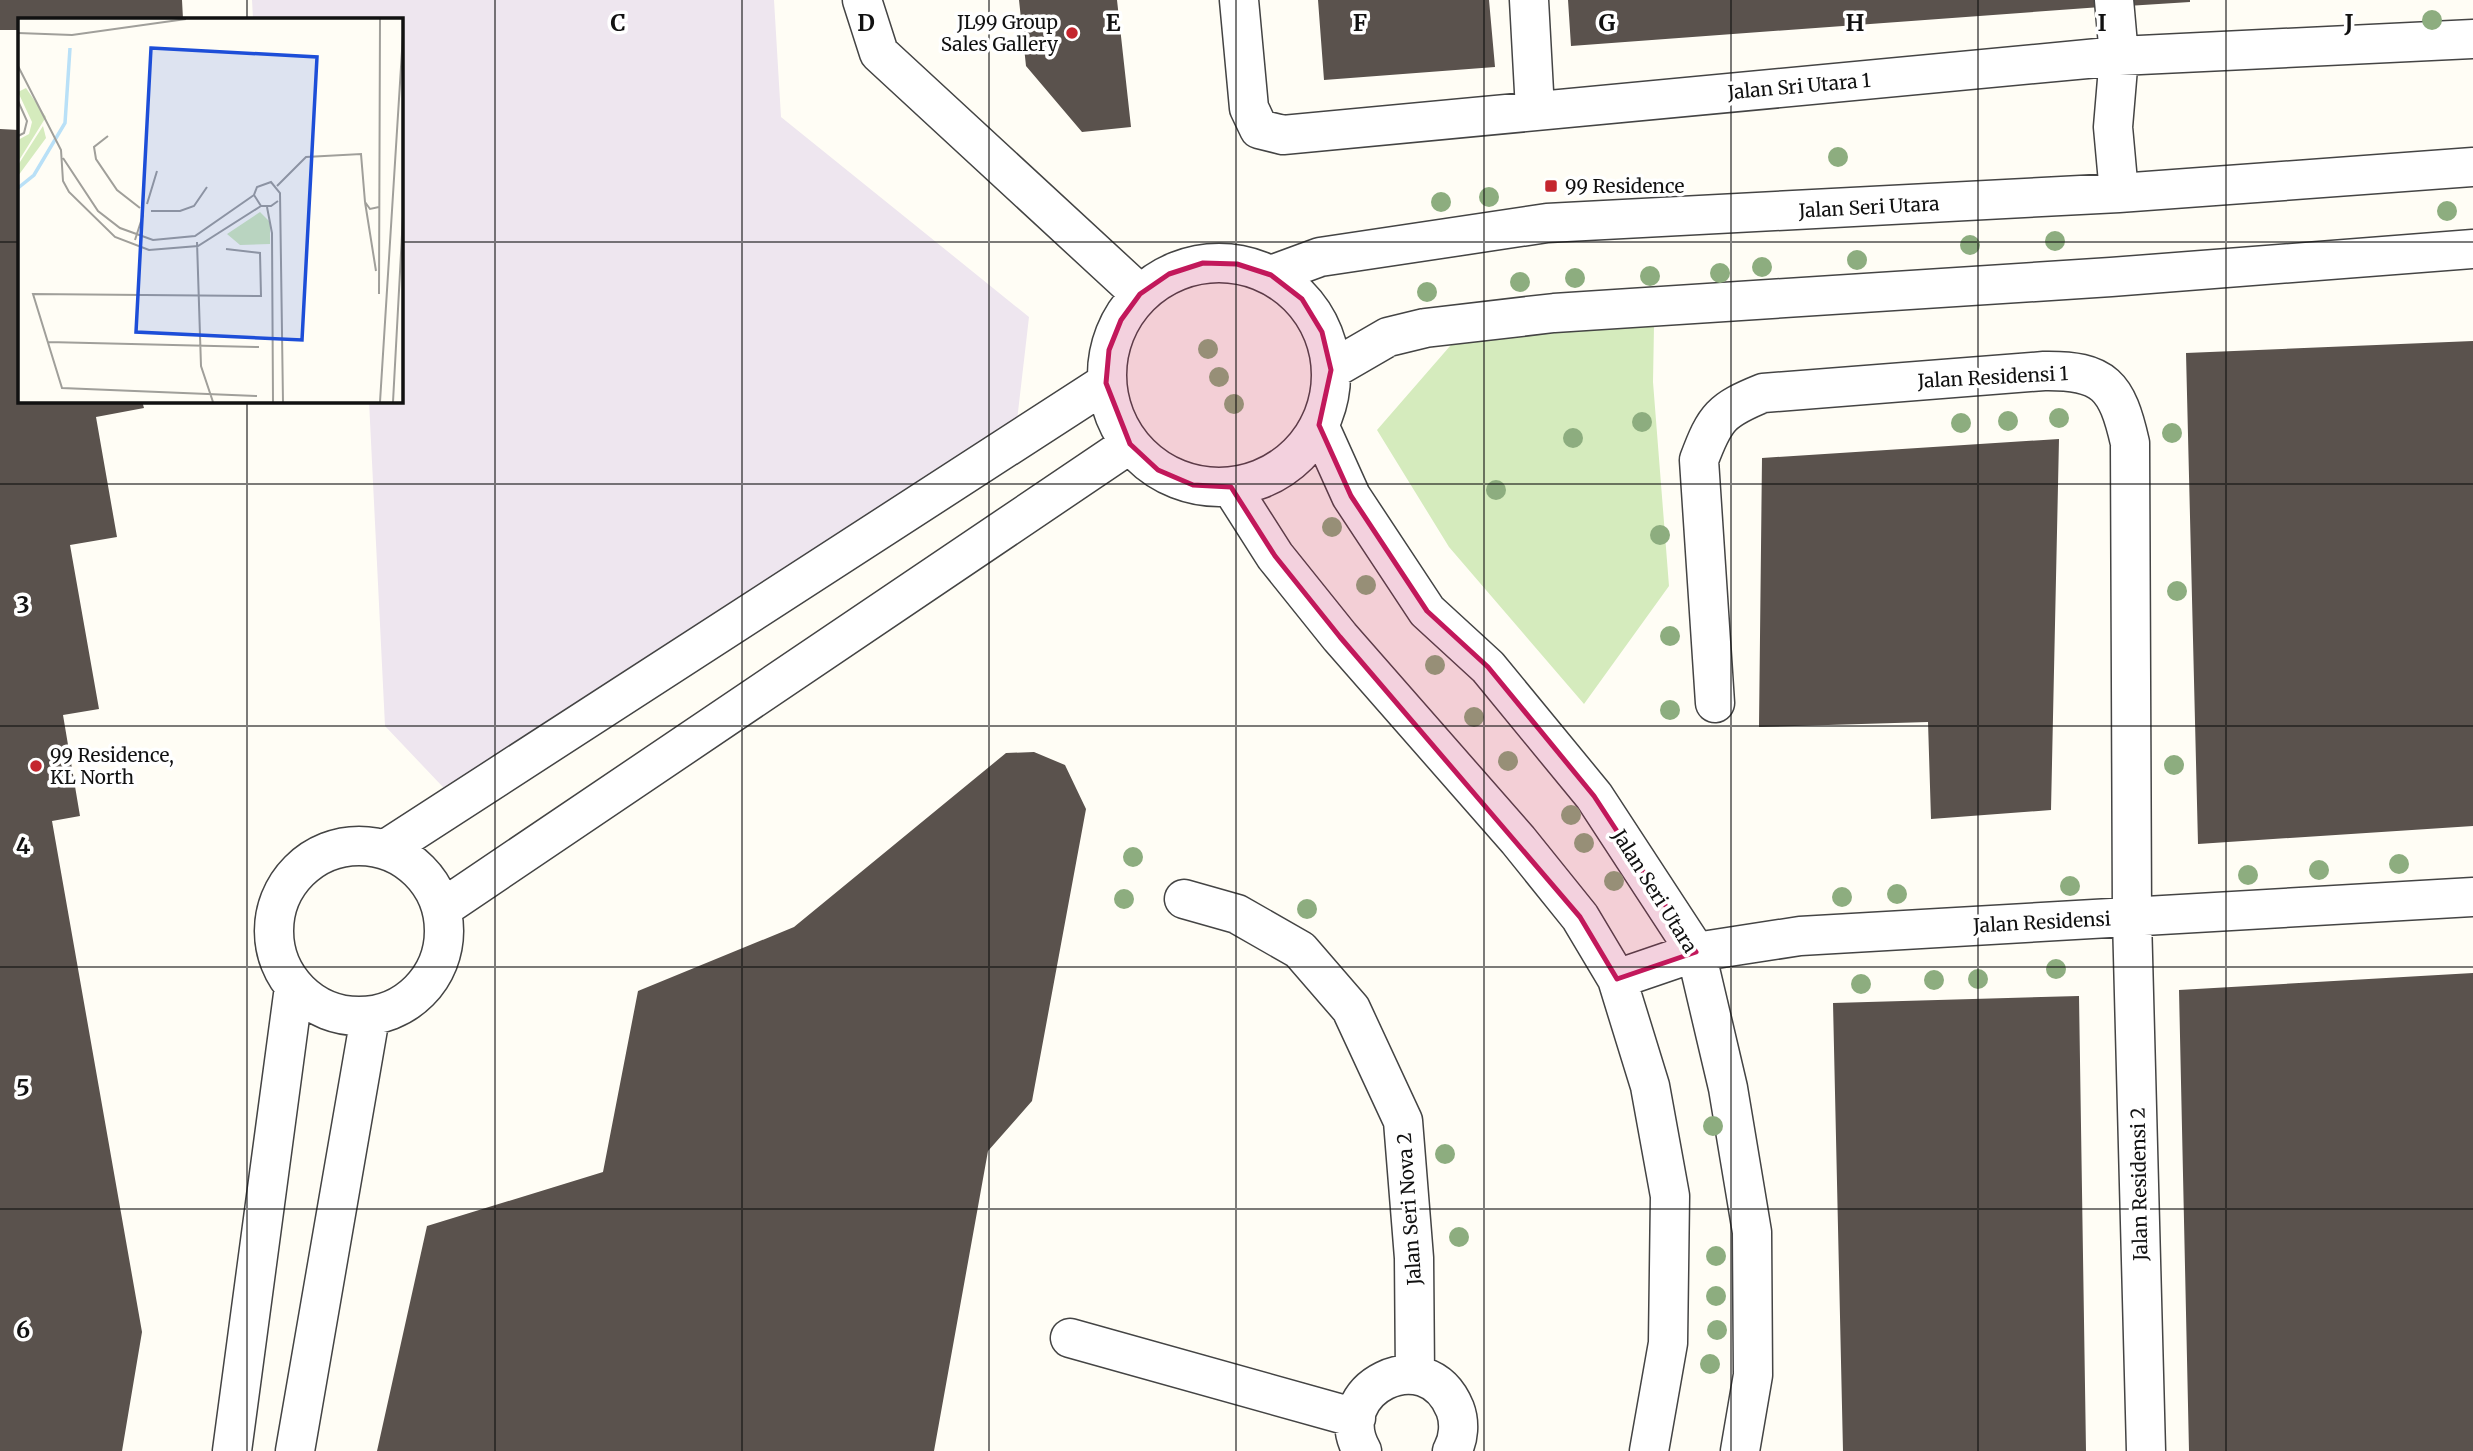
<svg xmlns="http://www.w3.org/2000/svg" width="2473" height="1451" viewBox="0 0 2473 1451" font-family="Merriweather,serif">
  <rect width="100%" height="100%" fill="#fffdf5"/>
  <path fill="#eee6ef" d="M252,0H774L781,117L1029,317L1013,455L460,805L385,726L369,401H401V19H253Z"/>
  <path fill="#d5ebbd" d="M1654,326L1653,382L1669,586L1584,704L1449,547L1377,430L1457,338Z"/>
  <path fill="#5a524d" d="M0,0H182L183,19H19V30H0Z
    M1019,0H1117L1131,127L1082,132L1026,66Z
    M1318,0H1489L1495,67L1324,80Z
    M1568,0H2101V7L1571,46Z
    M2126,0H2190V2L2127,6Z
    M0,129L19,130V401H142L144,408L96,417L117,537L70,545L99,709L63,715L80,816L52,821L142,1332L122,1451H0Z
    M2473,341V826L2198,844L2186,353Z
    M2059,439L2051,810L1931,819L1928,722L1759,727L1762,458Z
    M1034,752L1065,765L1086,809L1032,1101L988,1151L934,1451H377L427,1226L603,1172L638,991L794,927L1006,753Z
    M2473,973V1451H2189L2179,990Z
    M2079,996L2086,1451H1843L1833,1003Z"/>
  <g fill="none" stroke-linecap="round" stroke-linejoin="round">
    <defs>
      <path id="minor" d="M862,0L879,53L1140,294
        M1239,0L1249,108L1259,129L1283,135L2119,56L2473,39
        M1529,0L1535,110
        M2114,0L2119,56L2113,127L2119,193
        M1107 375a112 112 0 1 1 224 0a112 112 0 1 1-224 0Z
        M1271,275L1320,257L1547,223L2119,193L2473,167
        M1331,370L1388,337L1425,328L1554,313L2111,277L2473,249
        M1319,425L1351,496L1427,611L1488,667L1594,796L1696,952L1728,1088L1752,1232L1753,1375L1740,1451
        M1231,487L1275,556L1340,637L1518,840L1580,917L1617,979L1650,1086L1670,1196L1668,1343L1649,1451
        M1715,703L1699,460C1715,417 1721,410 1763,393L2044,371C2105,370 2117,386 2130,443L2132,918L2146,1451
        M274 931a85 85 0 1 1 170 0a85 85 0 1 1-170 0Z
        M386,849L1106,383
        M1184,899L1237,914L1300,950L1351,1009L1403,1121L1414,1258L1415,1375
        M443,908L1130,444
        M1617,979L1696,952L1800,936L2473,897
        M1070,1338L1356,1418
        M232,1451L294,987
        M295,1451L370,1017
        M1362,1451C1327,1390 1426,1338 1455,1409C1460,1422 1459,1439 1452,1451"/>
    </defs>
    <use href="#minor" stroke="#444" stroke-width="41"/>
    <use href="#minor" stroke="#fff" stroke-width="38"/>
  </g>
  <g fill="#8dad7f">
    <circle cx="2432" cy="20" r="10"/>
    <circle cx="1838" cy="157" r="10"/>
    <circle cx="1489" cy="197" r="10"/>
    <circle cx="1441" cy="202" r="10"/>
    <circle cx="2447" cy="211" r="10"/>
    <circle cx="2055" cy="241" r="10"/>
    <circle cx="1970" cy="245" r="10"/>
    <circle cx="1857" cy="260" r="10"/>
    <circle cx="1762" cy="267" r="10"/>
    <circle cx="1720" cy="273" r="10"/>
    <circle cx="1650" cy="276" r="10"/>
    <circle cx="1575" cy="278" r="10"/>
    <circle cx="1520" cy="282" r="10"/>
    <circle cx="1427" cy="292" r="10"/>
    <circle cx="1208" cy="349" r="10"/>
    <circle cx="1219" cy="377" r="10"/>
    <circle cx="1234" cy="404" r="10"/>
    <circle cx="2059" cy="418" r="10"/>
    <circle cx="2008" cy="421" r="10"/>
    <circle cx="1642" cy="422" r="10"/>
    <circle cx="1961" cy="423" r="10"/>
    <circle cx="2172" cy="433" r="10"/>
    <circle cx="1573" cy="438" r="10"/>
    <circle cx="1496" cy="490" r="10"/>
    <circle cx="1332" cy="527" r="10"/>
    <circle cx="1660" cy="535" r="10"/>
    <circle cx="1366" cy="585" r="10"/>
    <circle cx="2177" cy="591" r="10"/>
    <circle cx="1670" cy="636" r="10"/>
    <circle cx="1435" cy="665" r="10"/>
    <circle cx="1670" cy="710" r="10"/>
    <circle cx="1474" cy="717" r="10"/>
    <circle cx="1508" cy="761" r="10"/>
    <circle cx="2174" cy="765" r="10"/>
    <circle cx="1571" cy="815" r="10"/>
    <circle cx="1584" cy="843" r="10"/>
    <circle cx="1133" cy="857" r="10"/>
    <circle cx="2399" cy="864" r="10"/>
    <circle cx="2319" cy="870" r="10"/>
    <circle cx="2248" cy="875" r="10"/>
    <circle cx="1614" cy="881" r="10"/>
    <circle cx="2070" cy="886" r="10"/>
    <circle cx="1897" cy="894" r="10"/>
    <circle cx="1842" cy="897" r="10"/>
    <circle cx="1124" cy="899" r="10"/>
    <circle cx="1307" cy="909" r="10"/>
    <circle cx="2056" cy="969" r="10"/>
    <circle cx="1978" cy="979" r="10"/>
    <circle cx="1934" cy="980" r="10"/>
    <circle cx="1861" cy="984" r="10"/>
    <circle cx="1713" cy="1126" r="10"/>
    <circle cx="1445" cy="1154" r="10"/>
    <circle cx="1459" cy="1237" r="10"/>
    <circle cx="1716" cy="1256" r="10"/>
    <circle cx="1716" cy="1296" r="10"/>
    <circle cx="1717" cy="1330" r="10"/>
    <circle cx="1710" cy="1364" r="10"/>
  </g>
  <path fill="#c2185b" fill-opacity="0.2" stroke="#c2185b" stroke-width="5" stroke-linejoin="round" d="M1203,263L1237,264L1271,275L1302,299L1322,332L1331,370L1319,425L1351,496L1427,611L1488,667L1594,796L1696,952L1617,979L1580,917L1340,637L1275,556L1231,487L1193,485L1158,470L1130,444L1106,383L1109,350L1121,320L1140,294L1169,274Z"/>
  <path fill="none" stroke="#111" stroke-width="2" stroke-opacity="0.55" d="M247,0V19M495,0V1451M742,0V1451M989,0V1451M1236,0V1451M1484,0V1451M1731,0V1451M1978,0V1451M2226,0V1451M0,242H19M401,242H2473M247,401V1451M0,484H2473M0,726H2473M0,967H2473M0,1209H2473"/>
  <g fill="#c4262e" stroke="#fff" stroke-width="2.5">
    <circle cx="1072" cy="33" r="7"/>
    <rect x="1544" y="179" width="14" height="14" rx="3.5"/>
    <circle cx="36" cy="766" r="7"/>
  </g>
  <g text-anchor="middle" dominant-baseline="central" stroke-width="7" stroke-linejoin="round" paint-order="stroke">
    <g font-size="19" fill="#111" stroke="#fff" text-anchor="start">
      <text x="1058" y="22" text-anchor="end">JL99 Group<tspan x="1058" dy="22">Sales Gallery</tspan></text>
      <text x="1565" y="186">99 Residence</text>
      <text x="50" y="755">99 Residence,<tspan x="50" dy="22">KL North</tspan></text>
    </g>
    <g font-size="19" fill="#111" stroke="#fff">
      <text transform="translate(1799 86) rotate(-5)">Jalan Sri Utara 1</text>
      <text transform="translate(1869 207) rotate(-3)">Jalan Seri Utara</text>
      <text transform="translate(1993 377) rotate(-3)">Jalan Residensi 1</text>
      <text transform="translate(1655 891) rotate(58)">Jalan Seri Utara</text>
      <text transform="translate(2042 922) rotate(-3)">Jalan Residensi</text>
      <text transform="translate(2139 1184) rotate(-91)">Jalan Residensi 2</text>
      <text transform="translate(1409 1209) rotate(-94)">Jalan Seri Nova 2</text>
    </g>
  </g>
  <g transform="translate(18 18)">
    <rect width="385" height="385" fill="#fffdf5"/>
    <path d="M8,70L28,99L0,144V122L11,116L14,104L0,74ZM25,108L28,120L0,158V147ZM242,194L252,204V226L222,227L209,216Z" fill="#d5ebbd"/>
    <path fill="none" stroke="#b9e0f7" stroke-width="3.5" d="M0,170L16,157L47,105L52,30"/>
    <path fill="none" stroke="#a09f9a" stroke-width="2" d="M0,15L54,17L168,1M0,48L43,132L45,163L51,174L97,219L131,232L180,228L243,188M0,83L9,103L6,115L0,118M90,118L76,129L78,141L99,172L122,190M45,140L80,193L102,210L135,222L177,218L236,177M259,168L288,139L343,136L347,184M260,183L253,188H243L236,177L239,169L253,164L262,175L265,384M129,186L139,153M249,189L254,215L255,384M133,193H162L176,188L189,169M117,222L125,197M179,224L183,348L195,384M208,231L242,235L243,278L15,276L44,370L239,378M358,253L347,184L352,191L361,189M361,276L362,1M30,324L241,329M362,384L385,17M375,384L385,198"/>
    <path fill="#1d4ed8" fill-opacity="0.15" stroke="#1d4ed8" stroke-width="3.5" d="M133,30L299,39L284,322L118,314Z"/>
    <rect width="385" height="385" fill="none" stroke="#111" stroke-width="3.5"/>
  </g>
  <g font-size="23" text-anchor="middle" font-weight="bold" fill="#111" stroke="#fff" stroke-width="7" stroke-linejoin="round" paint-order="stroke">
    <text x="618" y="31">C</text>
    <text x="866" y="31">D</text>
    <text x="1113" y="31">E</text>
    <text x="1360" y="31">F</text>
    <text x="1607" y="31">G</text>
    <text x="1855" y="31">H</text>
    <text x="2102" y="31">I</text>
    <text x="2349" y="31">J</text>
    <text x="23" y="613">3</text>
    <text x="23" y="854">4</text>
    <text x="23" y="1096">5</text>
    <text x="23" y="1338">6</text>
  </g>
</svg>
